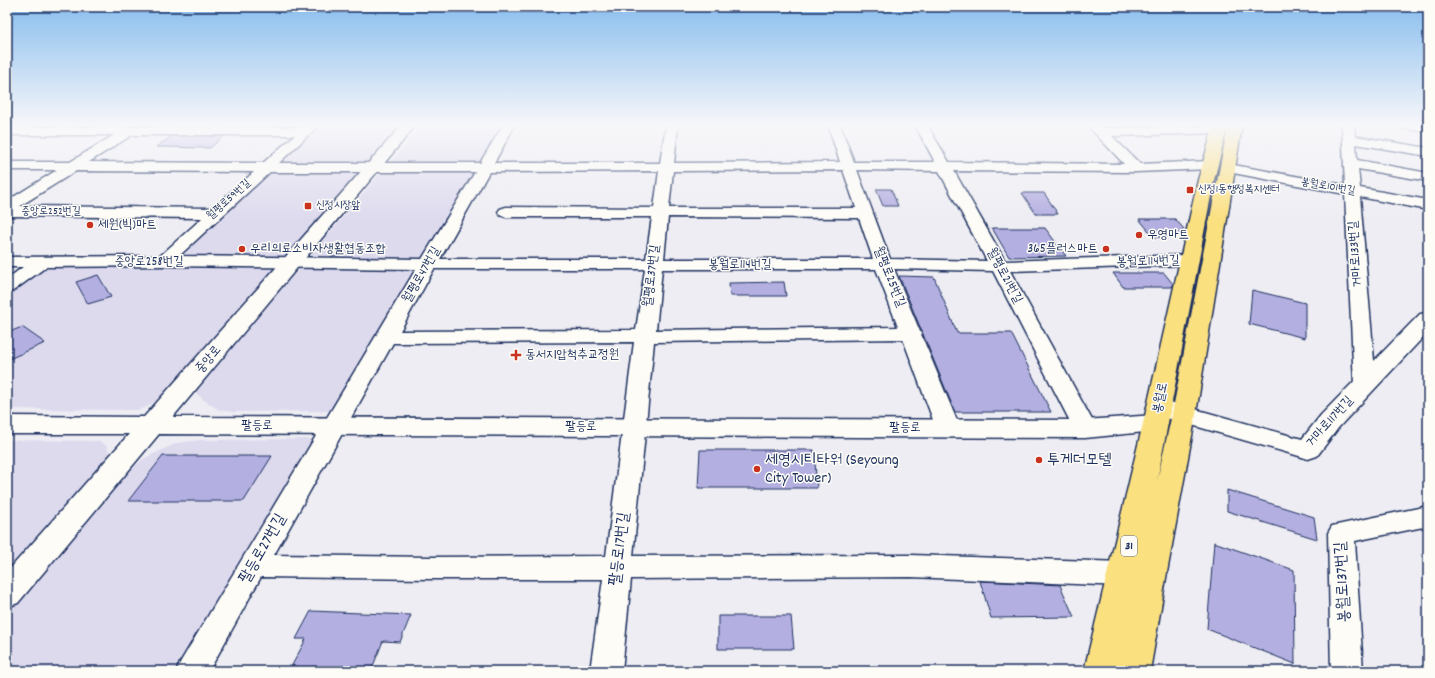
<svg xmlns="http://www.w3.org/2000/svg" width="1435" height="678" viewBox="0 0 1435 678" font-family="Dekko,'Poor Story',sans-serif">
  <rect width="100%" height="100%" fill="#eeedf3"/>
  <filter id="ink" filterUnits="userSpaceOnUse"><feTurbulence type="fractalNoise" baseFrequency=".025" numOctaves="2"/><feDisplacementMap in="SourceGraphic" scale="8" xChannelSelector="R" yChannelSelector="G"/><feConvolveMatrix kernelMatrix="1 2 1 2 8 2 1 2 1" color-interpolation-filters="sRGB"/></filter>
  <g filter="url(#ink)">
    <path fill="#dddaee" d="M319,125H403L288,259L174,258Z
      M422,125H507L426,259H307Z
      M54,265L281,267L157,400L147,407L139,410L7,409V294L44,268Z
      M299,268H411L420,270L334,411L233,412L219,410L204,400L194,391Z
      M317,439L177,671H7V613L118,480L145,458L177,443L201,440Z
      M7,440L98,441L107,446L110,455L7,570Z"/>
    <path fill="#b4afe1" stroke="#1b2f5e" d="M172,136H224L210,148L156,147Z
      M876,189H891L898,206H883Z
      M1022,193H1044L1058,214H1036Z
      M1139,219H1175L1184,229L1176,237H1154Z
      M992,228H1045L1066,256L1009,257Z
      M1113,273H1164L1173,284L1172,287H1123Z
      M98,275L111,297L88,304L76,282Z
      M899,276L934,277L957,333H1011L1051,412H955Z
      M784,282L786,296H730L729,283Z
      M1252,290L1305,303V338L1249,324Z
      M22,327L45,343L7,360V333Z
      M700,450H814L817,488H698Z
      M163,456H272L244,501H128Z
      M1227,490L1314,517L1317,539L1227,511Z
      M1214,542L1294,570L1295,664L1207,629Z
      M980,581L1060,585L1074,617L991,618Z
      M311,611L411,615L400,642L383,641L371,671H289L306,639H296Z
      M718,616H791L794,649H718Z"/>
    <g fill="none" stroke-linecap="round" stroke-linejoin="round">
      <defs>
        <path id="minor" d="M306,125H316L317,127L279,163H480L503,125H515L494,163H660L666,125H678L674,163L840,162L828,125H840L854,162H935L915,125H927L949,162L1124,164L1091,129L1090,125H1101L1104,128L1225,126L1226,129L1225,132L1220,133L1112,136L1140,164L1210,161L1215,162L1217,165L1215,168L1210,169L1136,172L954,171L1005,261L1189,255L1195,256L1198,260L1195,264L1189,265L1010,271L1097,429L1093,435L1085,437L1077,435L993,271L894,269L960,428L956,434L948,436L940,434L936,428L903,339L654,342L633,556L911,555L1123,562L1133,566L1137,574L1133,582L1123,586L911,577L631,579L622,671H590L603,579H431L261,577L209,671H176L181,661L416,269L164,266L46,267L13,291L7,292V279L23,267H7V257L160,256L202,218L7,216V201L57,170H7V162H70L114,135H7V127H303ZM132,135H295L263,163L89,162ZM843,170L856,208H669L673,171ZM857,170L939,171L987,261L890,259ZM76,171L254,172L213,208L20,206ZM659,171L654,208L506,207L500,209L498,212L500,215L506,217H652L646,259H440L489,172ZM270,172H475L422,259L179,256ZM668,217L859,218L873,259H664ZM434,269H645L636,330L400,331ZM662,269H876L898,327L656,330ZM634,342L606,556L431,557L274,555L393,343Z
          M1342,125H1354L1355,136L1428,148V156L1356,144L1357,160L1428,173V181L1358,169L1360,188L1428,200V210L1360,197L1376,384L1373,389L1365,391L1357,389L1354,384L1345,194L1228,172L1223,171L1221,168L1223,165L1228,164L1345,185Z
          M1399,125H1428V132L1401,128Z
          M1428,506V526L1355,541L1363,671H1331L1328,533L1332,526Z"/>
        <path id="tertiary" d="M1428,313V332L1339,427L1317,456L1308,459L1299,456L1150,413L1147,407L1150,401L1159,399L1302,439L1321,415L1420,314Z"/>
        <path id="secondary" d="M402,125H416L173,417L1085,420L1155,415L1164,417L1168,423L1164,429L1155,431L1085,438L159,434L18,603L7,607V572L129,434H7V416L144,417Z"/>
        <path id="primary" d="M1214,125H1228L1214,180L1157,481L1172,414L1228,125H1242L1196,414L1166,578L1150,671H1084L1147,407L1198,180Z"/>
      </defs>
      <use href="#minor" stroke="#1b2f5e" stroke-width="3"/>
      <use href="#tertiary" stroke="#1b2f5e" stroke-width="3"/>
      <use href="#secondary" stroke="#1b2f5e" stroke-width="3"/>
      <use href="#primary" stroke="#1b2f5e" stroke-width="3"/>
      <use href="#minor" fill="#fdfcf7" fill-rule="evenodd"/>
      <use href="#tertiary" fill="#fdfcf7" fill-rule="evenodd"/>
      <use href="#secondary" fill="#fdfcf7" fill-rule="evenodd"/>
      <use href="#primary" fill="#fbe080" fill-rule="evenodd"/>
    </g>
  </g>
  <linearGradient id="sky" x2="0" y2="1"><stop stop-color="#88bdee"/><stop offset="0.57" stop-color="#f7f7fa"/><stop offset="1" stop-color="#f7f7fa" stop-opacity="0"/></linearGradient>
  <rect width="1435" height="220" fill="url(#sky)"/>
  <g fill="#c8321e" stroke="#fdfcf7" stroke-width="1.5">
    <rect x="1186" y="186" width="8" height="8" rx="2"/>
    <rect x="304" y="202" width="8" height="8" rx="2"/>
    <circle cx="90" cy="225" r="4"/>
    <circle cx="1139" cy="235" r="4"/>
    <circle cx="242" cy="249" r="4"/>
    <circle cx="1106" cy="249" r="4"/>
    <path d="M514 349h4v4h4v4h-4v4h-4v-4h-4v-4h4z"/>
    <circle cx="1039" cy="460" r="4"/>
    <circle cx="757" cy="469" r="4"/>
  </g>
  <g text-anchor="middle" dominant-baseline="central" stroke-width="3" stroke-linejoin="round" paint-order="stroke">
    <g font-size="11" fill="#1b2f5e" stroke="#fdfcf7">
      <text transform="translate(1328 187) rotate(10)">봉월로101번길</text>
      <text transform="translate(229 200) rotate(-42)">월평로59번길</text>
      <text x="51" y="212">중앙로252번길</text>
    </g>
    <g font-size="11" fill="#1b2f5e" stroke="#fdfcf7" text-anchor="start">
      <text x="1198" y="190">신정1동행정복지센터</text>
      <text x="316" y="206">신정시장앞</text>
    </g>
    <rect fill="#fdfcf7" stroke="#5f6c8c" stroke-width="1" x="1121" y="536" width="16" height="20" rx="3"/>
    <g font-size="12" font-weight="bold" fill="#1b2f5e">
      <text x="1129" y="546">31</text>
    </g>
    <g font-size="13" fill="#1b2f5e" stroke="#fdfcf7" text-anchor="start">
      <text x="98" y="225">세원(빅)마트</text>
      <text x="1147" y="235">우영마트</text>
      <text x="250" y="249">우리의료소비자생활협동조합</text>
      <text x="1098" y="249" text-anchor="end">365플러스마트</text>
      <text x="525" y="355">동서지압척추교정원</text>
    </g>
    <g font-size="13" fill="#1b2f5e" stroke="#fdfcf7">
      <text transform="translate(1356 254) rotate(-94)">거마로133번길</text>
      <text x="149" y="262">중앙로258번길</text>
      <text transform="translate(1148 262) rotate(-2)">봉월로114번길</text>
      <text x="740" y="265">봉월로114번길</text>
      <text transform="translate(422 275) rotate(-60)">월평로47번길</text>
      <text transform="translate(652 276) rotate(-83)">월평로37번길</text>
      <text transform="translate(1004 276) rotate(62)">월평로21번길</text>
      <text transform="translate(889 277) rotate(68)">월평로25번길</text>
      <text transform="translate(209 360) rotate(-50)">중앙로</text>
      <text transform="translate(1161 398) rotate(-78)">봉월로</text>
      <text transform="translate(1330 422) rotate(-48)">거마로117번길</text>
      <text x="257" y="426">팔등로</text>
      <text x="581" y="427">팔등로</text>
      <text x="905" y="428">팔등로</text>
    </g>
    <g font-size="16" fill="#1b2f5e" stroke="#fdfcf7" text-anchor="start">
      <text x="765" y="460">세영시티타워 (Seyoung<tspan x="765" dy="18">City Tower)</tspan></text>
      <text x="1047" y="460">투게더모텔</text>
    </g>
    <g font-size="16" fill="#1b2f5e" stroke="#fdfcf7">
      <text transform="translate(263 549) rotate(-60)">팔등로27번길</text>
      <text transform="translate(620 549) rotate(-83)">팔등로17번길</text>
      <text transform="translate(1343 582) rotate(-93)">봉월로137번길</text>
    </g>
  </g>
  <rect width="1435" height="678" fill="none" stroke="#fdfcf7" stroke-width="24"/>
  <rect x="12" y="12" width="1411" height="654" fill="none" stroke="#1b2f5e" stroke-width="1.5" filter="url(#ink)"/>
</svg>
